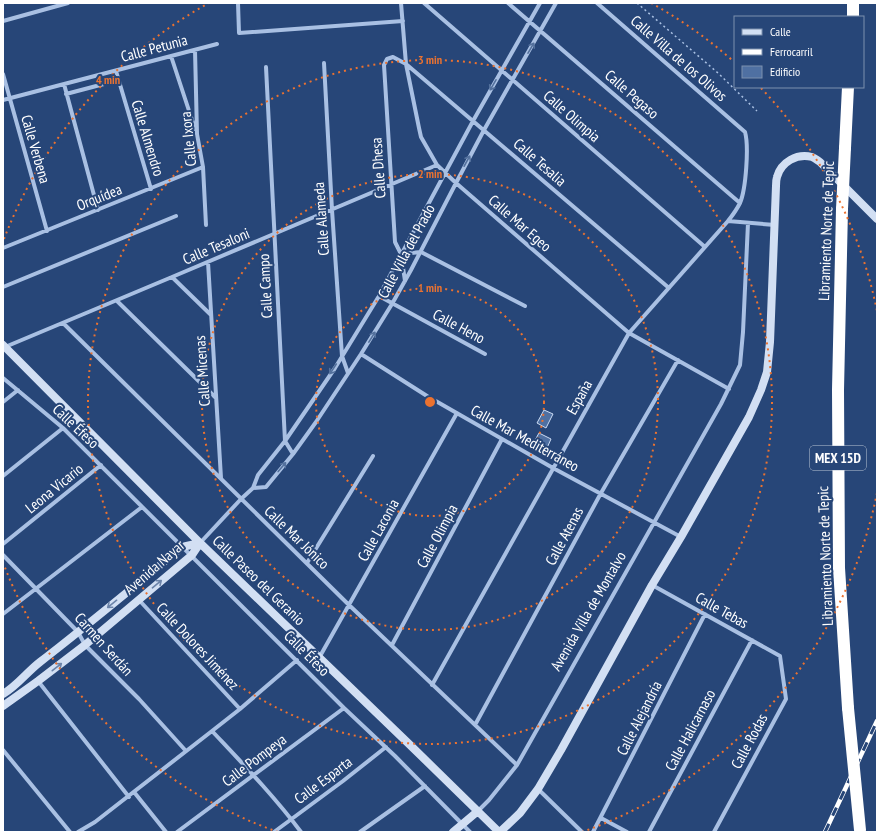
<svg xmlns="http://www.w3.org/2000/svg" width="880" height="835" viewBox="0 0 880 835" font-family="'PT Sans Narrow',sans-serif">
  <rect width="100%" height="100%" fill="#274678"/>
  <path fill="#4f70a2" stroke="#cbdbf3" d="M544,410L553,414L546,428L537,423Z
    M539,433L551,439L547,448L534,442Z"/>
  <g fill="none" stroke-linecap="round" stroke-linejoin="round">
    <path stroke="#a9c0e3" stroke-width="1.5" stroke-dasharray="2 3" stroke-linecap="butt" d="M637,3L718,73L757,111"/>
    <path stroke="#a9c0e3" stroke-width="4" d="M238,3L239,33L403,21
      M401,3L406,64L419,128L421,137L437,165L456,183L629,333L729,389
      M424,3L705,247
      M508,3L740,203
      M3,21L68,3
      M195,50L197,134L203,167L206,225
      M171,56L195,129
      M324,63L332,210L342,356L348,373
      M266,67L285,441L293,454
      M116,71L151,189
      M3,74L47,231
      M64,84L98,210
      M66,94L119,80
      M3,100L217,44
      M728,221L775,225
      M3,248L203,167
      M401,254L421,252L525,306
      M208,262L221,478
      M172,277L210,314
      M405,281L401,254L395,242L384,65L387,59L393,57L406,64L669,288
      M3,287L176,216
      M379,296L485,354
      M117,301L216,398
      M63,323L349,605L517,765
      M5,347L172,277L437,165
      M361,354L427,396L553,468L681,537
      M3,378L63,428L344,708L395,756L470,832
      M3,402L18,390
      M3,476L63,428
      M253,488L266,487L293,454L316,422L361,354L392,304L411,270L456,183L484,130L556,3
      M200,543L241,499L253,488L258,475L285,441L335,368L379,296L445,173L473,121L540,3
      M3,544L101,465
      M3,555L78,632L85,645L139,699L186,751
      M307,563L373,456
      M652,585L780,656L786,699L714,832
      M139,600L240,709
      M3,614L142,507
      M392,645L502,439
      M319,658L457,413
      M38,681L129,797
      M432,685L629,333L728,221C732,216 737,209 740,203C746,189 749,146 745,132L597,3
      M475,725L601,493L678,360
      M212,731C243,764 274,796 301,832
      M3,750L70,832
      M538,789L582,832
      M134,792L166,832
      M478,811L489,800L517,765L721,404L740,365L743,332L748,223
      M601,818L627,832
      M78,832L95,822L212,731L240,709L297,660
      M177,832L344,708
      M274,832L343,781L386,747
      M360,832L425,786
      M593,832L705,614
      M649,832L752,640"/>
    <path stroke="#d2dff3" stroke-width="8" d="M3,345L200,543L408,743L499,832
      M3,694C17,686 27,672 40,662C88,625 135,586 182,547L200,543
      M3,706L38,681L85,645L192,555L200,543
      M453,832L478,811
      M500,832L520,813L538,789L561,750L652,585L681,537L749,417L761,390L767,372L770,342L776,186C776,183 776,180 777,177C781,162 797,153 812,157C815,158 817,160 820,162L877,219"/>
    <path stroke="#fff" stroke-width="12" d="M853,17V3
      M845,148L848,87
      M842,209L838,390L839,568L848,708"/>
    <defs>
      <path id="rail" d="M825,832L877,721"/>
    </defs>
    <use href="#rail" stroke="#fff" stroke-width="4.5"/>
    <use href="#rail" stroke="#274678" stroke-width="3" stroke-dasharray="9" stroke-linecap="butt"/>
    <path stroke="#fff" stroke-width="12" d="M842,209L845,148
      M848,708L860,830"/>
  </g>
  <defs><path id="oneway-shaft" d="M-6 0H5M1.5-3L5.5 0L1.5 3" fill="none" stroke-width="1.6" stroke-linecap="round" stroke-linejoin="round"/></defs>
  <g stroke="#54719d">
    <use href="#oneway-shaft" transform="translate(531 48) rotate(-60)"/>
    <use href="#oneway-shaft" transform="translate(493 85) rotate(120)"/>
    <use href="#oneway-shaft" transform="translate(467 161) rotate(-61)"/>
    <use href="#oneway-shaft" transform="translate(372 337) rotate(-58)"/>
    <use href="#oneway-shaft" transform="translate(333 369) rotate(123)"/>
    <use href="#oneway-shaft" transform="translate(282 467) rotate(-50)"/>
  </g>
  <g stroke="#6b83a9">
    <use href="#oneway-shaft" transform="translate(157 584) rotate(-40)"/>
    <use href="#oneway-shaft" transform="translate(112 604) rotate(141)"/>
    <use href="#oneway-shaft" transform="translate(57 667) rotate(-38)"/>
  </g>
  <g fill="none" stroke="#eb7230" stroke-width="2" stroke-dasharray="2 4">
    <circle cx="430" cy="402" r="114"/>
    <circle cx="430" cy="402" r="228"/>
    <circle cx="430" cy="402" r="342"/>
    <path d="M877 493A456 456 0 0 1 582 832M278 832A456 456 0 0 1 4 565M4 239A456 456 0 0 1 209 3M651 3A456 456 0 0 1 732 60M761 88A456 456 0 0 1 877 311"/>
  </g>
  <g text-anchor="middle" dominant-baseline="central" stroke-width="4" stroke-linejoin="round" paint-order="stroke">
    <rect fill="#274678" stroke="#bec8d6" stroke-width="1" x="810" y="446" width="56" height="24" rx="3"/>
    <g font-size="14" font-weight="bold" fill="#fff">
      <text x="838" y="458">MEX 15D</text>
    </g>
    <g font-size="15" fill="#fff" stroke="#274678">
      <text transform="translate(154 48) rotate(-15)">Calle Petunia</text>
      <text transform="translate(679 58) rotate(41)">Calle Villa de los Olivos</text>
      <text transform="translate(632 94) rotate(41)">Calle Pegaso</text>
      <text transform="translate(572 116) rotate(41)">Calle Olimpia</text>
      <text transform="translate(148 138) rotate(73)">Calle Almendro</text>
      <text transform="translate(188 139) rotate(-96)">Calle Ixora</text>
      <text transform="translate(36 149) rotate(74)">Calle Verbena</text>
      <text transform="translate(540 162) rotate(41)">Calle Tesalia</text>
      <text transform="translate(378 168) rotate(-94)">Calle Dhesa</text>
      <text transform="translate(99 197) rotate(-22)">Orquídea</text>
      <text transform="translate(321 219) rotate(-94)">Calle Alameda</text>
      <text transform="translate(520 223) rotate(41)">Calle Mar Egeo</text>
      <text transform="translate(826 231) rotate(-88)">Libramiento Norte de Tepic</text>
      <text transform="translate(216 246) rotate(-23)">Calle Tesaloni</text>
      <text transform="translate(406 251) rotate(-62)">Calle Villa del Prado</text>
      <text transform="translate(265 286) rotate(-93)">Calle Campo</text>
      <text transform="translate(459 326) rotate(28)">Calle Heno</text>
      <text transform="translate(202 371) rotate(-94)">Calle Micenas</text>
      <text transform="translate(579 397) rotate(-61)">España</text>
      <text transform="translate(76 426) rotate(43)">Calle Éfeso</text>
      <text transform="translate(525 438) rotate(29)">Calle Mar Mediterráneo</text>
      <text transform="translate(54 488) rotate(-39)">Leona Vicario</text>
      <text transform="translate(378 530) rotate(-61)">Calle Laconia</text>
      <text transform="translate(437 536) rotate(-62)">Calle Olimpia</text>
      <text transform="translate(564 536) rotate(-62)">Calle Atenas</text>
      <text transform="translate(297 537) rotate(44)">Calle Mar Jónico</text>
      <text transform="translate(825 556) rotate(-92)">Libramiento Norte de Tepic</text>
      <text transform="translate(154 567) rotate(-41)">Avenida Nayar</text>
      <text transform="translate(259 580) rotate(44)">Calle Paseo del Geranio</text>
      <text transform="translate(722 610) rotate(29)">Calle Tebas</text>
      <text transform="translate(588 611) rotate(-60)">Avenida Villa de Montalvo</text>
      <text transform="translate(104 644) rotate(48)">Carmen Serdán</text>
      <text transform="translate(198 646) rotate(47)">Calle Dolores Jiménez</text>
      <text transform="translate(307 653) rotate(45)">Calle Éfeso</text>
      <text transform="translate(639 718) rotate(-63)">Calle Alejandría</text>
      <text transform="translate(690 730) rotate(-62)">Calle Halicarnaso</text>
      <text transform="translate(749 741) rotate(-62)">Calle Rodas</text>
      <text transform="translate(254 760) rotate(-37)">Calle Pompeya</text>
      <text transform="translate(323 780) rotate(-37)">Calle Esparta</text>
    </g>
  </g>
  <circle cx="430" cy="402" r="6" fill="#eb7230" stroke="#274678" stroke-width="2"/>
  <g font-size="12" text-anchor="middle" font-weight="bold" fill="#eb7230" stroke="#274678" stroke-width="4" stroke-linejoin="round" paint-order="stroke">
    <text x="430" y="64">3 min</text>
    <text x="108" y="84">4 min</text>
    <text x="430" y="178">2 min</text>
    <text x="430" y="292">1 min</text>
  </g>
  <rect width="880" height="835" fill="none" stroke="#ffffff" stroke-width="8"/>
  <rect x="734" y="16" width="130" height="72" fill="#274678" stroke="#7d90ae"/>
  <rect x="742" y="29" width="20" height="6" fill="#d2dff3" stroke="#7d90ae"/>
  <text x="770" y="36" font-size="12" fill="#ffffff">Calle</text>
  <rect x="742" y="49" width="20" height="6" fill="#ffffff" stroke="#7d90ae"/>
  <text x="770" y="56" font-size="12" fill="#ffffff">Ferrocarril</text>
  <rect x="742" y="66" width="20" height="12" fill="#4f70a2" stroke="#7d90ae"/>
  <text x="770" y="76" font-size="12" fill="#ffffff">Edificio</text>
</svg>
